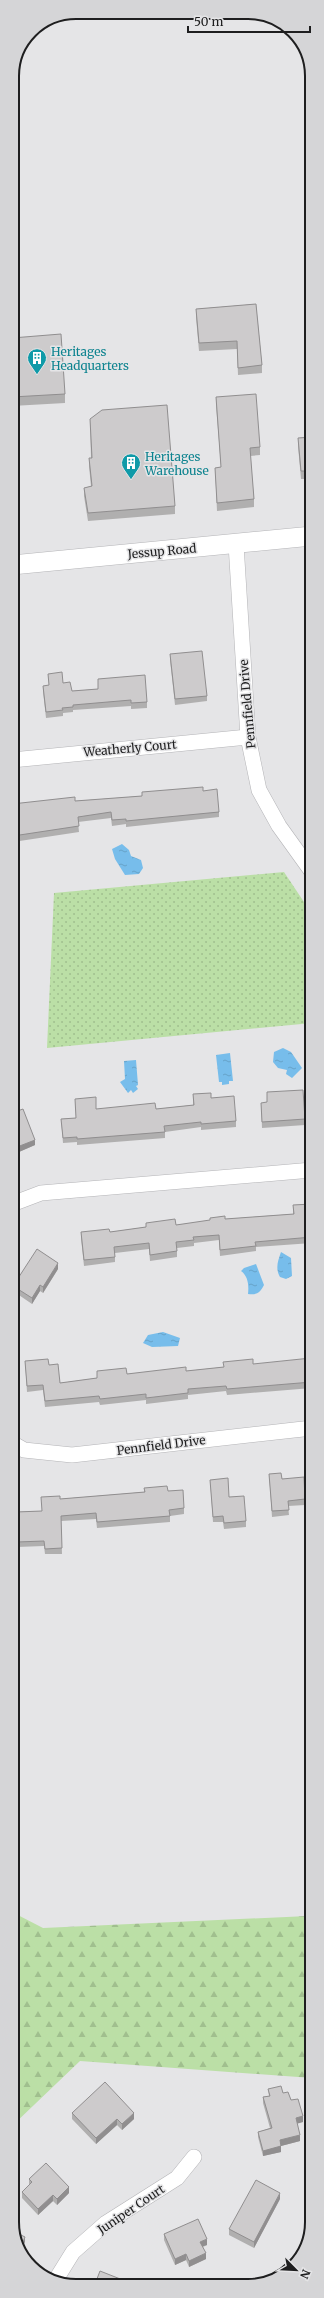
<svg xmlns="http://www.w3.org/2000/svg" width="324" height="2298" viewBox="0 0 324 2298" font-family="Merriweather,serif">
  <defs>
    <pattern id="forest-firs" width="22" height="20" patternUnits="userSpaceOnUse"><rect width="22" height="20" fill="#bbdfa6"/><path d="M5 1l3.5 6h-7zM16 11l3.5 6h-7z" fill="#a0bf8e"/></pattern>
    <pattern id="park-dots" width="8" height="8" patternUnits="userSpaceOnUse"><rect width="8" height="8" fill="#bbdfa6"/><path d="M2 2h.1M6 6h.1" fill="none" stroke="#a0bf8e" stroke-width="1.8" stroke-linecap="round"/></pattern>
    <pattern id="water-ripples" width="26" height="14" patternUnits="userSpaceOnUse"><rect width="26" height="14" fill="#77bdeb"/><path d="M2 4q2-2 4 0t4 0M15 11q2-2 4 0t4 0" fill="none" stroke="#66a2c9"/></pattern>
  </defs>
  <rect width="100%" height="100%" fill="#e5e5e7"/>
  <path fill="url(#forest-firs)" d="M12,1912L43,1928L308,1916L312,1920V2078L80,2061L12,2126Z"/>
  <path fill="url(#park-dots)" d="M284,872L312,914V1023L47,1048L54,893Z"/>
  <path fill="url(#water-ripples)" d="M122,844L129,850L131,856L141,860L143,868L139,874L125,875L115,859L112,849Z
    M283,1048L291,1052L302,1068L292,1078L286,1074L287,1070L278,1068L273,1062L274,1052Z
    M230,1053L233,1081H229V1084L222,1085V1082H219L216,1055Z
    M136,1060L138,1085L136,1086L138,1089L133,1093L131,1090L128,1093L120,1082L125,1079L124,1061Z
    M281,1252L291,1258L292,1276L286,1279L280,1277C275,1268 278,1261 281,1252Z
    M256,1264L264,1285C260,1293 257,1295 248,1294C249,1285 248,1276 241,1271L244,1268Z
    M163,1332L180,1338L178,1346L152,1347L143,1343L148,1335Z"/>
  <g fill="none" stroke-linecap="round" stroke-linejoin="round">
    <defs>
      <path id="minor" d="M236,544L248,737L259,790L279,826L312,872
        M12,760L248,737
        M12,1204L41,1193L312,1170
        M12,1443L24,1450L72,1455L312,1428
        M55,2281L73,2252L106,2223L177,2178L194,2157"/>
      <path id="tertiary" d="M12,565L312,536"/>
    </defs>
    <use href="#minor" stroke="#b4b4b7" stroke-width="16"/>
    <use href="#tertiary" stroke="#b4b4b7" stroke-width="20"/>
    <use href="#minor" stroke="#fff" stroke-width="15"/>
    <use href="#tertiary" stroke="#fff" stroke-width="19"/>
  </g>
  <path fill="#b0afaf" d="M256,304L262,365V373L238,375L237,349L199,351L196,317V309Z
    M312,334V367L308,368L307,335Z
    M12,338L65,394V403L12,406Z
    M216,397L260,447V455L250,456L254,499V507L217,511L215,468L221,467L216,405Z
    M90,419L175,506V514L88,521L84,496V488L91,486L89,466V458H91Z
    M312,437V479H301L298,446V438Z
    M12,442L15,476V486H12Z
    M170,654L207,696V701L175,705L170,660Z
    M48,674L63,683L72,691L98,689V679L147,702V708L131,709V706L73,710V712L63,713V716L46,718L43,691V686L49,685Z
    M12,685L16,711V717H12Z
    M203,791L219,812V817L126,827V824L112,826L111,818L78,822L79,832L13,842V840H12V804L75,801L142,796V792Z
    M267,1092L305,1119V1125L262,1128L261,1103H267Z
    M193,1094L211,1098L236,1121V1127L201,1130V1127L165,1132V1138L77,1145V1142L63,1143L61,1119L76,1118L75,1099L96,1109H156L193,1105Z
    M12,1113L35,1145L12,1155V1123H13L12,1120Z
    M312,1204V1243L256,1247V1251L220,1256L219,1240L194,1243V1246L177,1248V1257L150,1261L149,1249L115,1253V1262L84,1266L81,1238V1232H110L146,1227V1223L176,1225L225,1219L293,1214V1205Z
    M58,1269L43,1293L40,1291L32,1304L13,1291V1286Z
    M25,1361L49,1365L60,1383L97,1378V1371L127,1374L186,1371L253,1364L312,1365V1388L227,1395L226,1391L188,1395V1399L146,1404V1400L100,1405L99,1402L45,1407L43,1390L27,1392Z
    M269,1474L282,1479L305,1499V1505L288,1506L289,1515L272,1517Z
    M210,1480L229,1497L246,1521V1527L224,1529L223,1522H213Z
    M144,1488L168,1491L184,1508V1514L170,1516V1522L97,1528L96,1519L61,1521L62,1554H45L44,1546L17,1547L16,1512L42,1511L60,1499L144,1492Z
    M268,2089L283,2093L291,2100L303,2122L297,2123L300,2141L281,2146V2152L263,2156L258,2137V2132L270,2128L263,2103V2097L269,2096Z
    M72,2113L134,2119L122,2130L117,2125L96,2144L72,2119Z
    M29,2179L69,2193L57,2205L53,2201L38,2215L22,2198V2192L29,2185Z
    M280,2199L254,2248L229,2235V2229Z
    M164,2234L207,2245L203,2247L206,2259L189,2267L186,2260L175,2265L164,2240Z"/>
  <path fill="#908e8f" d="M35,1140V1145L12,1155V1149Z
    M58,1263V1269L43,1293V1287Z
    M40,1285V1291L32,1304V1298Z
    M134,2113V2119L122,2130V2124Z
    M303,2116V2122L296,2124V2118Z
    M117,2119V2125L96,2144V2138Z
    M300,2135V2141L281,2146V2152L263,2156V2151L280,2140Z
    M69,2187V2193L57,2205V2199Z
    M280,2193V2199L254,2248V2242Z
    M53,2195V2201L38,2215V2209Z
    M25,2237V2242L22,2250L21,2247Z
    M207,2239V2245L200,2247V2242Z
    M206,2253V2259L189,2267V2261Z
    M186,2254V2260L175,2265V2259Z"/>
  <path fill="#cdcbcc" stroke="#908e8f" d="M256,304L262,365L238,368L237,341L199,343L196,309Z
    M61,334L65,394L12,397V338Z
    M312,334V359L308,360L307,335Z
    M256,394L260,447L250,448L254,499L217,503L215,468L221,467L216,397Z
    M167,405L175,506L88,513L84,488L92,486L89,458H92L90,419L102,410Z
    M312,437V471H301L298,438Z
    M12,442L15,476L12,477Z
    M202,651L207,696L175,699L170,654Z
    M62,672L63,683L70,682L72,691L98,689V679L145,675L147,702L131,703V700L73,705V707L62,708L63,710L46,712L43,686L49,685L48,674Z
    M14,684L16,711H12V685Z
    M203,787V791L217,789L219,812L126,821V819L112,820L111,812L78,817L79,826L13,836V834H12V804L75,797V801L142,796V792Z
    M303,1090L305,1119L262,1122L261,1103L267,1102V1092Z
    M211,1093V1098L234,1096L236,1121L201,1124V1122L164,1126L165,1132L77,1139V1137L63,1138L61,1119L76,1118L75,1099L96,1097V1109L155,1103L156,1109L194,1105L193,1094Z
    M23,1109L35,1140L12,1149V1123L15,1122L12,1113Z
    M312,1204V1237L255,1242L256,1246L220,1250L219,1235L193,1237L194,1240L176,1242L177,1251L150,1255L149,1243L114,1247L115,1257L84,1260L81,1232L109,1229L110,1232L146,1227V1223L175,1219L176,1225L210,1220V1218L225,1216V1219L294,1214L293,1205Z
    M37,1249L58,1263L43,1287L40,1285L32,1298L13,1286Z
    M311,1358L312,1382L227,1389L226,1386L188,1389V1393L146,1398V1394L100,1399L99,1396L45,1401L43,1385L27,1386L25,1361L48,1359L49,1365L58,1364L60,1383L97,1378V1371L126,1368L127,1374L186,1367V1371L224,1367L223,1362L253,1359V1364Z
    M281,1473L282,1479L304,1477L305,1499L288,1501L289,1510L272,1511L269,1474Z
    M228,1478L229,1497L244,1496L246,1521L224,1523L223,1516L213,1517L210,1480Z
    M167,1486L168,1491L183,1490L184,1508L169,1510L170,1516L97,1522L96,1513L61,1516L62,1548L45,1549L44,1541L17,1542L16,1512L42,1511L41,1497L60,1496V1499L145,1492L144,1488Z
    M105,2082L134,2113L122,2124L117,2119L96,2138L72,2113Z
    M281,2086L283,2093L288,2092L291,2100L298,2099L303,2116L296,2118L300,2135L280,2140L281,2146L263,2151L258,2132L272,2128L263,2097L270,2096L268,2089Z
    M46,2163L69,2187L57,2199L53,2195L38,2209L22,2192L32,2182L29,2179Z
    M256,2180L280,2193L254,2242L229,2229Z
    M198,2219L207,2239L200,2242L206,2253L189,2261L186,2254L175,2259L164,2234Z
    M15,2232L25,2237L21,2247Z
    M100,2271L133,2284V2285L95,2284Z"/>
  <defs>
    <symbol id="building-pin" viewBox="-11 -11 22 30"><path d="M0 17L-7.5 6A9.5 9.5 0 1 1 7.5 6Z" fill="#0f9aa8" stroke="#e5e5e7"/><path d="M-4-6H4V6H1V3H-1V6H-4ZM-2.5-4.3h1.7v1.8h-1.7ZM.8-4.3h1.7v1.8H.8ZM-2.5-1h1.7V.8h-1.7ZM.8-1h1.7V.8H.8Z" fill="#fff"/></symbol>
  </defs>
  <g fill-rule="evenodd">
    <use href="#building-pin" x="26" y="347" width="22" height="30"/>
    <use href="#building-pin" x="120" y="452" width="22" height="30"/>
  </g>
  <g text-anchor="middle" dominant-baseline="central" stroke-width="3" stroke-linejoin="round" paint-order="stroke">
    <g font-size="12" fill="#0d838f" stroke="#e5e5e7" text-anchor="start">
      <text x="51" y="351">Heritages<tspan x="51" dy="14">Headquarters</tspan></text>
      <text x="145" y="456">Heritages<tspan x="145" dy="14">Warehouse</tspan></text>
    </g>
    <g font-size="12" fill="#1e1e1f" stroke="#e5e5e7">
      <text transform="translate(162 551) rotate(-5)">Jessup Road</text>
      <text transform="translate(247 704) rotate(-95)">Pennfield Drive</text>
      <text transform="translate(130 748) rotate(-5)">Weatherly Court</text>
      <text transform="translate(161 1445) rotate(-7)">Pennfield Drive</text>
      <text transform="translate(131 2209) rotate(-34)">Juniper Court</text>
    </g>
  </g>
  <path d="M0 0H324V2298H0ZM76 19H248A57 57 0 0 1 305 76V2222A57 57 0 0 1 248 2279H76A57 57 0 0 1 19 2222V76A57 57 0 0 1 76 19Z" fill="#d5d5d7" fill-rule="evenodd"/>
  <path fill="none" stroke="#1e1e1f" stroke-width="2" d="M76 19H248A57 57 0 0 1 305 76V2222A57 57 0 0 1 248 2279H76A57 57 0 0 1 19 2222V76A57 57 0 0 1 76 19Z"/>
  <g transform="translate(296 2270) rotate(114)" stroke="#e5e5e7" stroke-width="3" paint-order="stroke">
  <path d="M0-3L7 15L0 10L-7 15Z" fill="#1e1e1f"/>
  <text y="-6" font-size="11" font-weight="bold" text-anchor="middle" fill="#1e1e1f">N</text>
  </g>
  <path d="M188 26v6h122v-6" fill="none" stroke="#1e1e1f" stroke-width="2"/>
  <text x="194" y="26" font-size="12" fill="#1e1e1f" stroke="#e5e5e7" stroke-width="3" paint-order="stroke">50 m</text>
</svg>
